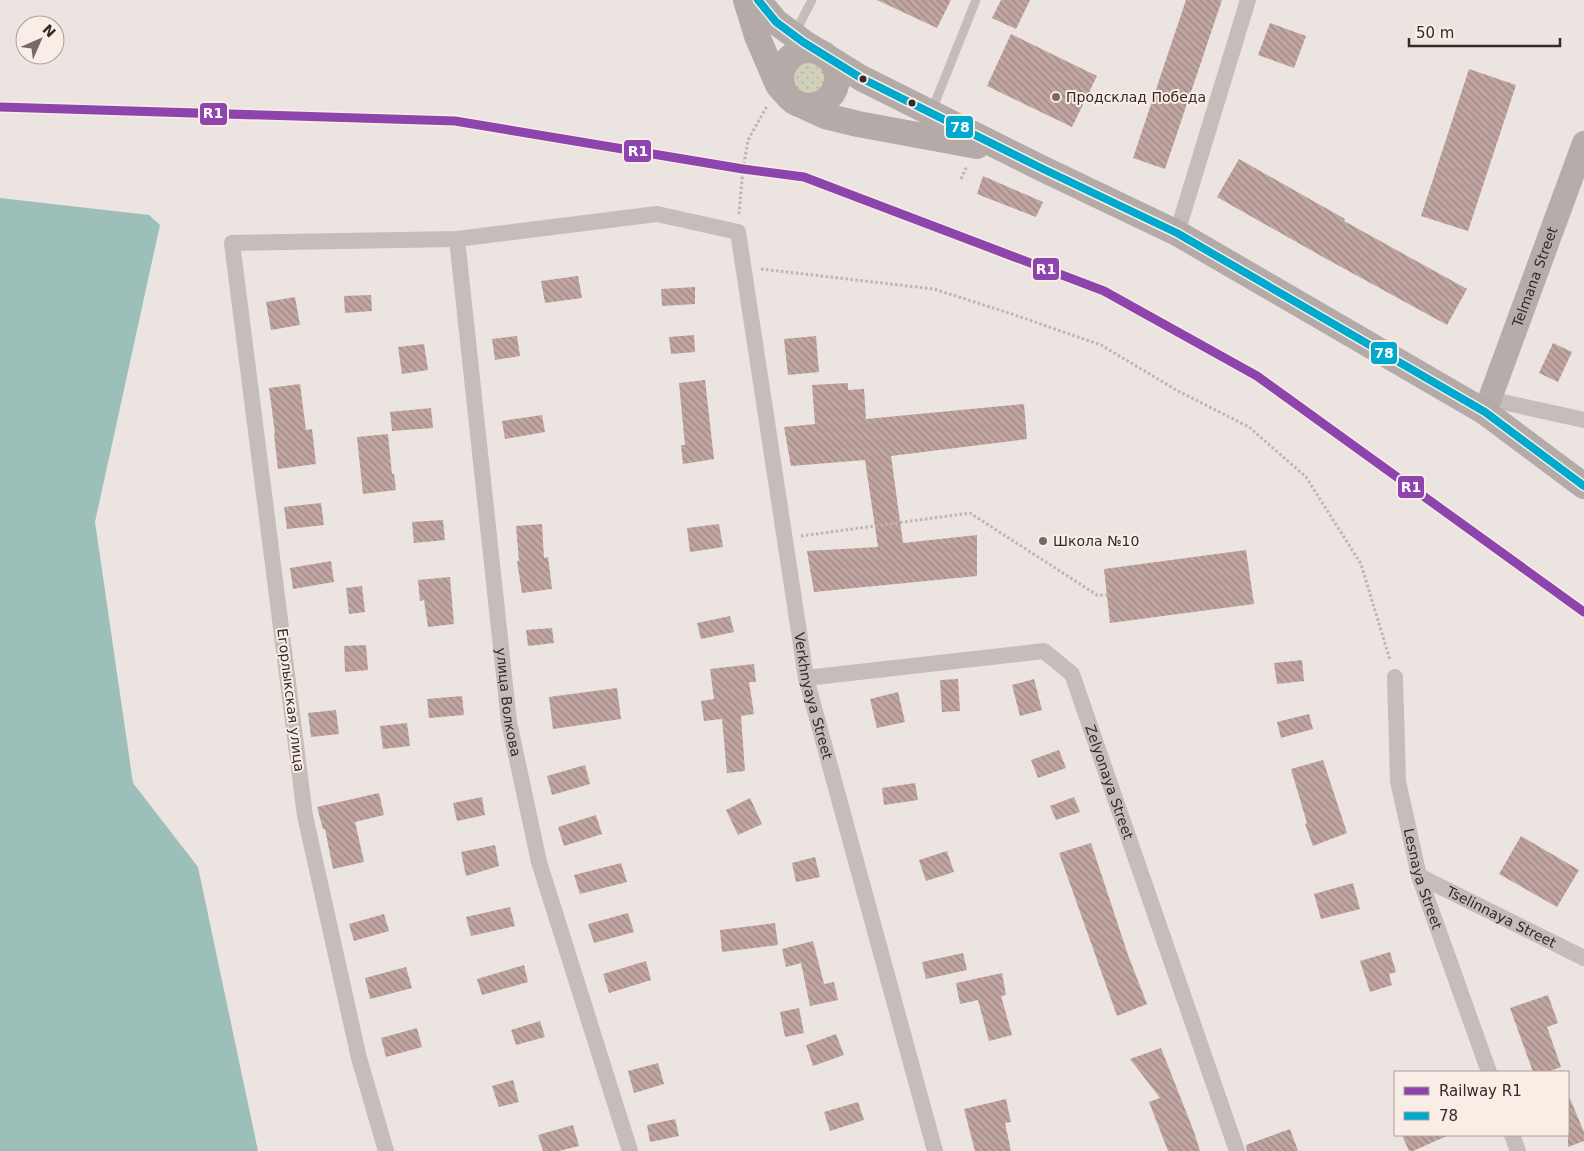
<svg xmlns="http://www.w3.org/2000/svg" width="1584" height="1151" viewBox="0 0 1584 1151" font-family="'DejaVu Sans',sans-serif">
  <defs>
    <pattern id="grass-dots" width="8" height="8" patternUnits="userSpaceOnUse" patternTransform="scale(1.25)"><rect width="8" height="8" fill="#d0d1ba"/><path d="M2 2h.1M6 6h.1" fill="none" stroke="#b3b3a0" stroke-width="1.8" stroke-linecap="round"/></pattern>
    <pattern id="building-back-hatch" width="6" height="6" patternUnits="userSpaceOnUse" patternTransform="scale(1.25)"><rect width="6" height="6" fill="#c0a5a1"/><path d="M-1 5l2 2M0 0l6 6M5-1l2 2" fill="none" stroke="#9d8683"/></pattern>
  </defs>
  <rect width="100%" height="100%" fill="#ece4e0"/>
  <path fill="url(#grass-dots)" d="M809,59C812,60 815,61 817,62C827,71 827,93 813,98C810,100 805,100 801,100L786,77C788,65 798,60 809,59Z"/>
  <path fill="#9cbfba" d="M0,198L149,215L160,225L95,522L133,783L198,867L258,1151H0Z"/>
  <path fill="url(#building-back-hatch)" d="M877,0H951L937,28Z
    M1001,0H1030L1016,29L992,18Z
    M1186,0H1222L1165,169L1133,158Z
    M1270,23L1306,36L1294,68L1258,55Z
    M1011,34L1097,76L1072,127L987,86Z
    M1469,69L1516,85L1468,231L1421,216Z
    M1239,159L1345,219L1344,221L1467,289L1447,325L1323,257L1217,197Z
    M983,176L1043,202L1036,217L977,194Z
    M578,276L582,298L545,303L541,281Z
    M695,287V304L662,306L661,289Z
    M371,295L372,311L345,313L344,296Z
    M295,297L300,325L271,330L266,302Z
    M694,335L695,352L671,354L669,337Z
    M517,336L520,356L495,360L492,339Z
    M816,336L819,372L788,375L784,339Z
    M1553,343L1572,352L1558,382L1539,373Z
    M424,344L428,370L402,374L398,347Z
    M705,380L714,459L683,464L681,445H685L679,383Z
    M848,383V390L864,389L866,419L1024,404L1027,439L891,456L903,543L977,535V576L814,592L807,551L878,547L865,460L791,466L784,427L815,424L812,385Z
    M300,384L306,430L312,429L316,464L278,469L274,434L275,433L269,388Z
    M431,408L433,428L392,431L390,412Z
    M542,415L545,432L505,439L502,421Z
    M388,434L392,474H394L396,490L363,494L357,437Z
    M321,503L324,525L287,529L284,507Z
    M443,520L445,540L414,543L412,522Z
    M542,524L544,558L548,557L552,589L522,593L517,561H519L516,526Z
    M719,524L723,547L690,552L687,528Z
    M1246,550L1254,604L1110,623L1104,569Z
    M331,561L334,582L293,589L290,568Z
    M450,577L454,624L428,627L424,600L420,601L418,580Z
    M362,586L365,612L349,614L346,588Z
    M730,616L734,632L701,639L697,623Z
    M552,628L554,643L528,646L526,630Z
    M366,645L368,670L345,672L344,646Z
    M1302,660L1304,681L1277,684L1274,663Z
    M754,664L756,682H749L754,714L741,716L745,771L727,773L722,719L704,721L701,701L714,699L710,669Z
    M958,679L960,711L942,712L940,680Z
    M1034,679L1042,710L1020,716L1012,685Z
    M617,688L621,719L553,729L549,697Z
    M898,692L905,722L877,728L870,699Z
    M462,696L464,715L429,718L427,699Z
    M336,710L339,734L311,737L308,713Z
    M1309,714L1313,729L1281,738L1277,722Z
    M407,723L410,746L383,749L380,726Z
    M1059,750L1066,768L1038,778L1031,760Z
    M1323,760L1347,833L1313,846L1305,824L1307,823L1291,769Z
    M585,765L590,784L552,795L547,776Z
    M915,783L918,800L884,805L882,788Z
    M379,793L384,815L355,822L364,862L333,869L325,829H323L317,807Z
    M482,797L485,815L457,821L453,803Z
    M1074,797L1080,812L1056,820L1050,806Z
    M750,798L762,824L738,835L726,810Z
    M596,815L602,834L564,846L558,827Z
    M1521,836L1579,870L1557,907L1499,874Z
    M1091,843L1128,955L1147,1004L1117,1016L1059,853Z
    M495,845L499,866L466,876L461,852Z
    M947,851L954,872L926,881L919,860Z
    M815,857L820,877L796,882L792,863Z
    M621,863L627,882L580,894L574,875Z
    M1353,883L1360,909L1321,919L1314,894Z
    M510,907L515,926L471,936L466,917Z
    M628,913L634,932L594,943L588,924Z
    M384,914L389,931L354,941L349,924Z
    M775,923L778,945L722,952L720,930Z
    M813,941L824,984L834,982L838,1000L810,1006L801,963L786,967L782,949Z
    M1390,952L1396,972L1389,974L1392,985L1370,992L1360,961Z
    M963,953L967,970L926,979L922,962Z
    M646,961L651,980L609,993L603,974Z
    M524,965L528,982L482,995L477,979Z
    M406,967L412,988L370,999L365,978Z
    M1002,973L1006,995L1001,996L1012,1035L989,1041L978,1000L960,1004L956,983Z
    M1548,995L1558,1023L1547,1027L1561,1067L1547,1072H1533L1510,1008Z
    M799,1008L804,1033L785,1037L780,1012Z
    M540,1021L545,1037L516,1045L511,1030Z
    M417,1028L422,1047L386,1057L381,1038Z
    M836,1034L844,1055L813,1066L806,1045Z
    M1161,1048L1194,1132L1200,1151H1168L1149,1102L1160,1098L1130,1059Z
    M658,1063L664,1084L634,1093L628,1071Z
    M513,1080L519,1102L499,1107L492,1086Z
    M1568,1094L1584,1132V1141L1568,1147Z
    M1006,1099L1011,1122L1005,1123L1011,1151H975L964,1109Z
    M858,1102L864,1120L830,1131L824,1112Z
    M675,1119L679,1136L650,1142L647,1125Z
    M573,1125L579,1146L559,1151H543L538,1135Z
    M1290,1129L1298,1151H1247L1246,1145Z
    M1402,1135H1449L1413,1151H1409Z"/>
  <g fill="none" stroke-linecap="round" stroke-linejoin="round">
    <path stroke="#beb5b1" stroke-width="3" stroke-dasharray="2.5 2.5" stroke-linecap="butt" d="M961,179L967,166
      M739,214L743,169L748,140L767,106
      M761,269L934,289L1012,314L1101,345L1178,391L1249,427L1306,477L1361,564L1390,660
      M801,536L970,513L1097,595H1107"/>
    <path stroke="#c5bdb9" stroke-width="9" d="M795,33L812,0
      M932,110L976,0"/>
    <g stroke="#c5bdb9" stroke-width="16">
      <path d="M1177,233L1248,0"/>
      <path id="s1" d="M457,239L509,722L539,862L630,1151"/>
      <path d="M1489,399L1584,420"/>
      <path id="s2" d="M1395,677L1398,781L1419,876L1489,1072"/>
      <path id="s3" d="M806,678L1044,651L1072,674L1237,1151"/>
      <path id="s4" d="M1419,876L1584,958"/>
      <path d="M1512,1135L1518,1151"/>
      <path id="s5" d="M386,1151L359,1058L305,816L232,243L457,239L657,214L738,232L806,678L935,1151"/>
    </g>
    <path stroke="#b6adaa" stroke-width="24" id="s6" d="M1485,412L1584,143"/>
    <path stroke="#b4aba8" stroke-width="26" d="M746,0L757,36L778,85L783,91
      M758,0L776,22L803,42L861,78L1041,168L1177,233L1485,412L1584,486
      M781 78a28 28 0 1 1 56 0a28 28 0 1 1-56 0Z
      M799,104L825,116L858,124L977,146"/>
    <defs>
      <path id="bus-1" d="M758,0L776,22L803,42L861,78L1041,168L1177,233L1485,412L1584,486"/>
    </defs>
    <use href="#bus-1" stroke="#f9eee6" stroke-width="11"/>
    <use href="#bus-1" stroke="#00a9ce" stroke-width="8"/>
    <defs>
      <path id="rail-1" d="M0,107L455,121L743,169L804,177L1104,291L1257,376L1584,612"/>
    </defs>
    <use href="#rail-1" stroke="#f9eee6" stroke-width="12"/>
    <use href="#rail-1" stroke="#8e44ad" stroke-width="9"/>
  </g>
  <g fill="#362927" stroke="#f9eee6" stroke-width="2">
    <circle cx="863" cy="79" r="4.5"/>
    <circle cx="912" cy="103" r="4.5"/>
  </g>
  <g fill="#766a68" stroke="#f9eee6" stroke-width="2">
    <circle cx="1056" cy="97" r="5"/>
    <circle cx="1043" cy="541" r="5"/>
  </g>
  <g text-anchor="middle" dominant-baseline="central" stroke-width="4" stroke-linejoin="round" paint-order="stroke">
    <g font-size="14" fill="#362927" stroke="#f9eee6" text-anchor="start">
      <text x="1066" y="97">Продсклад Победа</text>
      <text x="1053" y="541">Школа №10</text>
    </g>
    <g font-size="14" fill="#362927" stroke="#f9eee6">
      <text stroke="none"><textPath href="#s6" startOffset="144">Telmana Street</textPath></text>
      <text stroke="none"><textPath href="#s5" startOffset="1902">Verkhnyaya Street</textPath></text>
      <text transform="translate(291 700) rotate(83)">Егорлыкская улица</text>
      <text stroke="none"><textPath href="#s1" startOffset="466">улица Волкова</textPath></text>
      <text stroke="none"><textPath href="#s3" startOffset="390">Zelyonaya Street</textPath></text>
      <text stroke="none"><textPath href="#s2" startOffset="205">Lesnaya Street</textPath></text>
      <text stroke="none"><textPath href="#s4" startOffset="92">Tselinnaya Street</textPath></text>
    </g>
  </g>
  <g stroke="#f9eee6" stroke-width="2">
    <rect x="199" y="102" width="29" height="24" rx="5" fill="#8e44ad"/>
    <rect x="945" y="115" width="29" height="24" rx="5" fill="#00a9ce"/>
    <rect x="623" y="139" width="29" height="24" rx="5" fill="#8e44ad"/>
    <rect x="1032" y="257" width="28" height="24" rx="5" fill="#8e44ad"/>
    <rect x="1370" y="341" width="28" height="24" rx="5" fill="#00a9ce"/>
    <rect x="1397" y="475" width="28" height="24" rx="5" fill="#8e44ad"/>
  </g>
  <g font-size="14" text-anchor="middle" font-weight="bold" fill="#fff">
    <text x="213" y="118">R1</text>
    <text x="960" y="132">78</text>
    <text x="638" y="156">R1</text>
    <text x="1046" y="274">R1</text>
    <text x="1384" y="358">78</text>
    <text x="1411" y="492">R1</text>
  </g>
  <rect x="1394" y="1071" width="175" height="65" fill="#f9eee6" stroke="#ab9f9a"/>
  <rect x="1404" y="1087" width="25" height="8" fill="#8e44ad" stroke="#ab9f9a"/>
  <text x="1439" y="1096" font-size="15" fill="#362927">Railway R1</text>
  <rect x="1404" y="1112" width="25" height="8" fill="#00a9ce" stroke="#ab9f9a"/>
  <text x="1439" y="1121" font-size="15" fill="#362927">78</text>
  <g transform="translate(40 40) rotate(45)"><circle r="24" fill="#f9eee6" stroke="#ab9f9a"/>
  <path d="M0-4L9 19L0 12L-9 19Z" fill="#766a68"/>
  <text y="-8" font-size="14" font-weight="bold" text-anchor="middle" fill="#362927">N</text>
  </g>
  <path d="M1409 38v8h151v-8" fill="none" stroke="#362927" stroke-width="2.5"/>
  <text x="1416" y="38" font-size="15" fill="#362927" stroke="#f9eee6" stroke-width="4" paint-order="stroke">50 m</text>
</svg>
